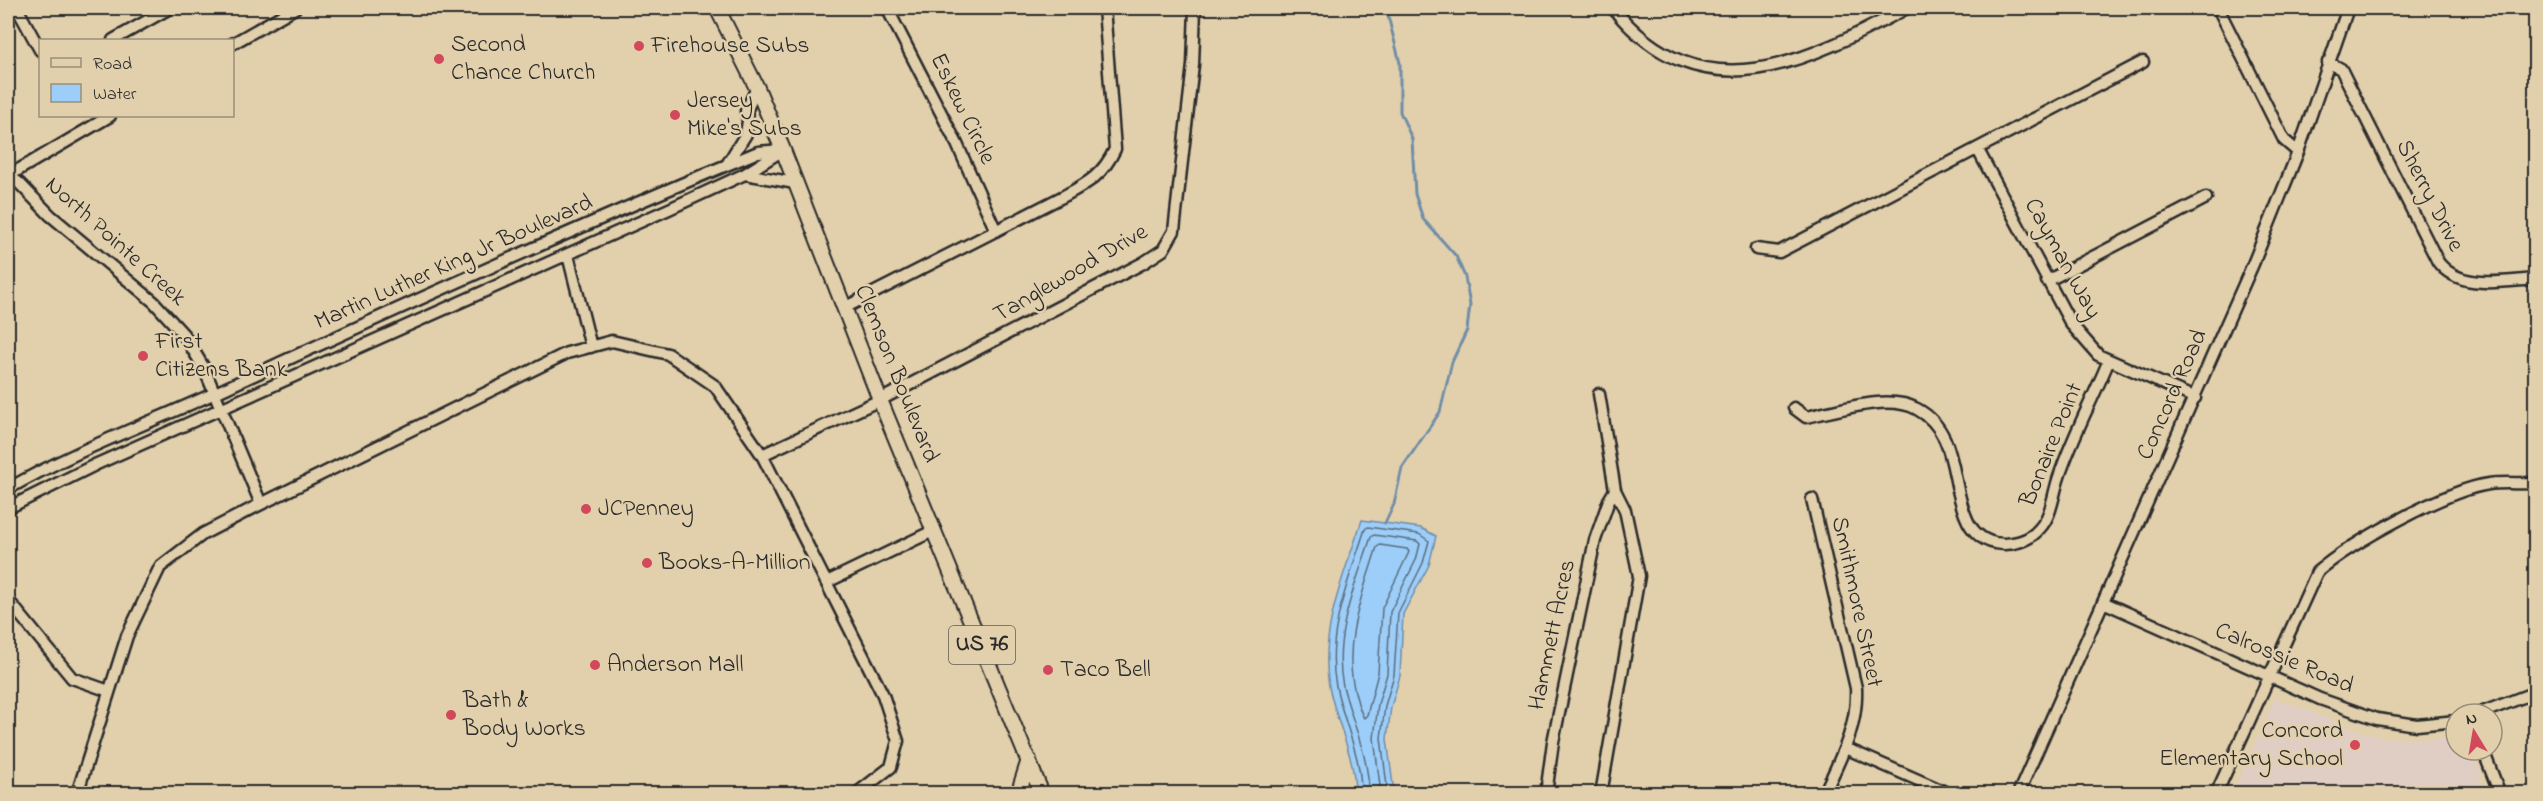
<svg xmlns="http://www.w3.org/2000/svg" width="2543" height="801" viewBox="0 0 2543 801" font-family="'Indie Flower',sans-serif">
  <rect width="100%" height="100%" fill="#e2d0ad"/>
  <filter id="ink" filterUnits="userSpaceOnUse"><feTurbulence type="fractalNoise" baseFrequency=".0167" numOctaves="2"/><feDisplacementMap in="SourceGraphic" scale="12" xChannelSelector="R" yChannelSelector="G"/><feConvolveMatrix kernelMatrix="1 2 1 2 8 2 1 2 1" color-interpolation-filters="sRGB"/></filter>
  <g filter="url(#ink)">
    <path fill="#e0cec4" d="M2275,698L2359,731L2385,738L2456,739V750H2468L2479,767L2483,793H2233Z"/>
    <path fill="#9dcef9" stroke="#6f8da7" stroke-width="1.5" d="M1362,520L1421,528L1436,536L1429,565L1403,614L1400,676L1391,707L1387,739L1394,793H1355C1355,755 1336,723 1329,686C1319,630 1345,572 1362,520Z"/>
    <g fill="none" stroke-linecap="round" stroke-linejoin="round">
      <path stroke="#596c7d" stroke-width="1.5" d="M1380,545L1407,549L1409,552L1382,608L1378,673L1367,715L1364,718C1360,712 1358,704 1356,696C1341,646 1362,595 1377,547Z
        M1361,794C1362,756 1343,722 1336,686C1325,634 1350,577 1365,529L1368,527L1419,534L1429,541L1423,563L1398,613L1394,675L1385,706L1381,738L1388,794
        M1369,794C1369,756 1352,722 1343,686C1332,637 1356,583 1371,537L1374,535L1417,541L1420,544L1416,560L1390,612L1387,674L1378,704L1374,738L1381,794"/>
      <path stroke="#6f8da7" stroke-width="3" d="M1385,523L1394,504L1402,468L1440,412L1452,362L1467,330L1470,305L1465,277L1456,256L1423,219L1415,194L1412,139L1400,112V63L1386,8"/>
      <defs>
        <path id="minor" d="M17,8L40,50
          M887,8L957,144L996,231
          M1613,8C1701,117 1808,61 1907,8
          M2218,8L2284,140L2298,152
          M113,40L170,8
          M232,44L295,8
          M2328,62L2341,69L2438,262C2460,291 2503,281 2536,279
          M1978,150L2071,324L2098,355L2195,398
          M728,163L746,134L748,121L746,111L757,88
          M745,174L795,183
          M8,175L19,183L50,215L154,302L184,335L204,368L261,504
          M8,176L110,116
          M1756,249L1779,252L2143,62
          M568,255L591,347
          M2047,281L2206,198
          M844,308L1064,196C1088,183 1103,175 1115,149L1104,8
          M1599,394L1615,490L1625,510L1639,576L1601,794
          M1794,408L1806,417C1837,411 1888,393 1917,409C1958,431 1950,480 1966,517C1971,530 1981,540 1995,543C2011,546 2030,541 2040,528C2052,515 2053,494 2059,477C2072,437 2093,399 2109,360
          M762,455L880,400L1143,263L1163,250L1174,231L1193,65L1195,8
          M8,489C77,449 153,422 226,388C402,306 579,226 758,152L781,150
          M1812,499L1856,688C1858,727 1840,759 1824,794
          M8,508L97,464L669,209L745,174L783,150
          M827,582L935,530
          M8,600L72,678L109,691
          M2103,602L2320,699L2377,719L2417,725L2456,721
          M2478,714L2536,692
          M1845,748L1950,794
          M2483,750L2500,794
          M77,794L127,636L160,567L203,534L261,504L567,353L612,341L668,354L715,386L762,455L883,695L898,741L891,767L856,794
          M1546,794L1553,742L1595,540L1609,500L1615,490
          M2018,794L2253,264L2298,152L2348,8
          M2216,794L2317,572C2351,543 2446,490 2489,484C2504,482 2520,484 2536,483"/>
        <path id="major" d="M717,8L757,88L783,150L880,400L1042,794
          M1018,794L1029,760"/>
      </defs>
      <use href="#minor" stroke="#2b2b2b" stroke-width="15"/>
      <use href="#major" stroke="#2b2b2b" stroke-width="18"/>
      <use href="#minor" stroke="#e2d0ad" stroke-width="10"/>
      <use href="#major" stroke="#e2d0ad" stroke-width="14"/>
    </g>
  </g>
  <g fill="#d1495b" stroke="#e2d0ad" stroke-width="2">
    <circle cx="639" cy="46" r="6"/>
    <circle cx="439" cy="59" r="6"/>
    <circle cx="675" cy="115" r="6"/>
    <circle cx="143" cy="356" r="6"/>
    <circle cx="586" cy="509" r="6"/>
    <circle cx="647" cy="563" r="6"/>
    <circle cx="595" cy="665" r="6"/>
    <circle cx="1048" cy="670" r="6"/>
    <circle cx="451" cy="715" r="6"/>
    <circle cx="2355" cy="745" r="6"/>
  </g>
  <g text-anchor="middle" dominant-baseline="central" stroke-width="5" stroke-linejoin="round" paint-order="stroke">
    <rect fill="#e2d0ad" stroke="#625c52" stroke-width="1.5" x="949" y="626" width="66" height="38" rx="4.5"/>
    <g font-size="22" font-weight="bold" fill="#2b2b2b">
      <text x="982" y="645">US 76</text>
    </g>
    <g font-size="24" fill="#2b2b2b" stroke="#e2d0ad" text-anchor="start">
      <text x="451" y="45">Second<tspan x="451" dy="28">Chance Church</tspan></text>
      <text x="651" y="46">Firehouse Subs</text>
      <text x="687" y="101">Jersey<tspan x="687" dy="28">Mike's Subs</tspan></text>
      <text x="155" y="342">First<tspan x="155" dy="28">Citizens Bank</tspan></text>
      <text x="598" y="509">JCPenney</text>
      <text x="659" y="563">Books-A-Million</text>
      <text x="607" y="665">Anderson Mall</text>
      <text x="1060" y="670">Taco Bell</text>
      <text x="463" y="701">Bath &amp;<tspan x="463" dy="28">Body Works</tspan></text>
      <text x="2343" y="731" text-anchor="end">Concord<tspan x="2343" dy="28">Elementary School</tspan></text>
    </g>
    <g font-size="24" fill="#2b2b2b" stroke="#e2d0ad">
      <text transform="translate(962 109) rotate(64)">Eskew Circle</text>
      <text transform="translate(2429 196) rotate(63)">Sherry Drive</text>
      <text transform="translate(115 242) rotate(42)">North Pointe Creek</text>
      <text transform="translate(2062 259) rotate(61)">Cayman Way</text>
      <text transform="translate(454 263) rotate(-24)">Martin Luther King Jr Boulevard</text>
      <text transform="translate(1071 274) rotate(-30)">Tanglewood Drive</text>
      <text transform="translate(896 374) rotate(68)">Clemson Boulevard</text>
      <text transform="translate(2173 395) rotate(-66)">Concord Road</text>
      <text transform="translate(2052 445) rotate(-68)">Bonaire Point</text>
      <text transform="translate(1856 602) rotate(78)">Smithmore Street</text>
      <text transform="translate(1553 635) rotate(-78)">Hammett Acres</text>
      <text transform="translate(2284 659) rotate(23)">Calrossie Road</text>
    </g>
  </g>
  <rect width="2543" height="801" fill="none" stroke="#e2d0ad" stroke-width="30"/>
  <rect x="15" y="15" width="2513" height="771" fill="none" stroke="#2b2b2b" stroke-width="2" filter="url(#ink)"/>
  <rect x="39" y="39" width="195" height="78" fill="#e2d0ad" stroke="#998e79" stroke-width="1.5"/>
  <rect x="51" y="58" width="30" height="9" fill="#e2d0ad" stroke="#998e79" stroke-width="1.5"/>
  <text x="93" y="69" font-size="18" fill="#2b2b2b">Road</text>
  <rect x="51" y="84" width="30" height="18" fill="#9dcef9" stroke="#998e79" stroke-width="1.5"/>
  <text x="93" y="99" font-size="18" fill="#2b2b2b">Water</text>
  <g transform="translate(2474 732) rotate(349)"><circle r="28" fill="#e2d0ad" stroke="#998e79" stroke-width="1.5"/>
  <path d="M0-4.5L10 22L0 15L-10 22Z" fill="#d1495b"/>
  <text y="-9" font-size="16" font-weight="bold" text-anchor="middle" fill="#2b2b2b">N</text>
  </g>
</svg>
